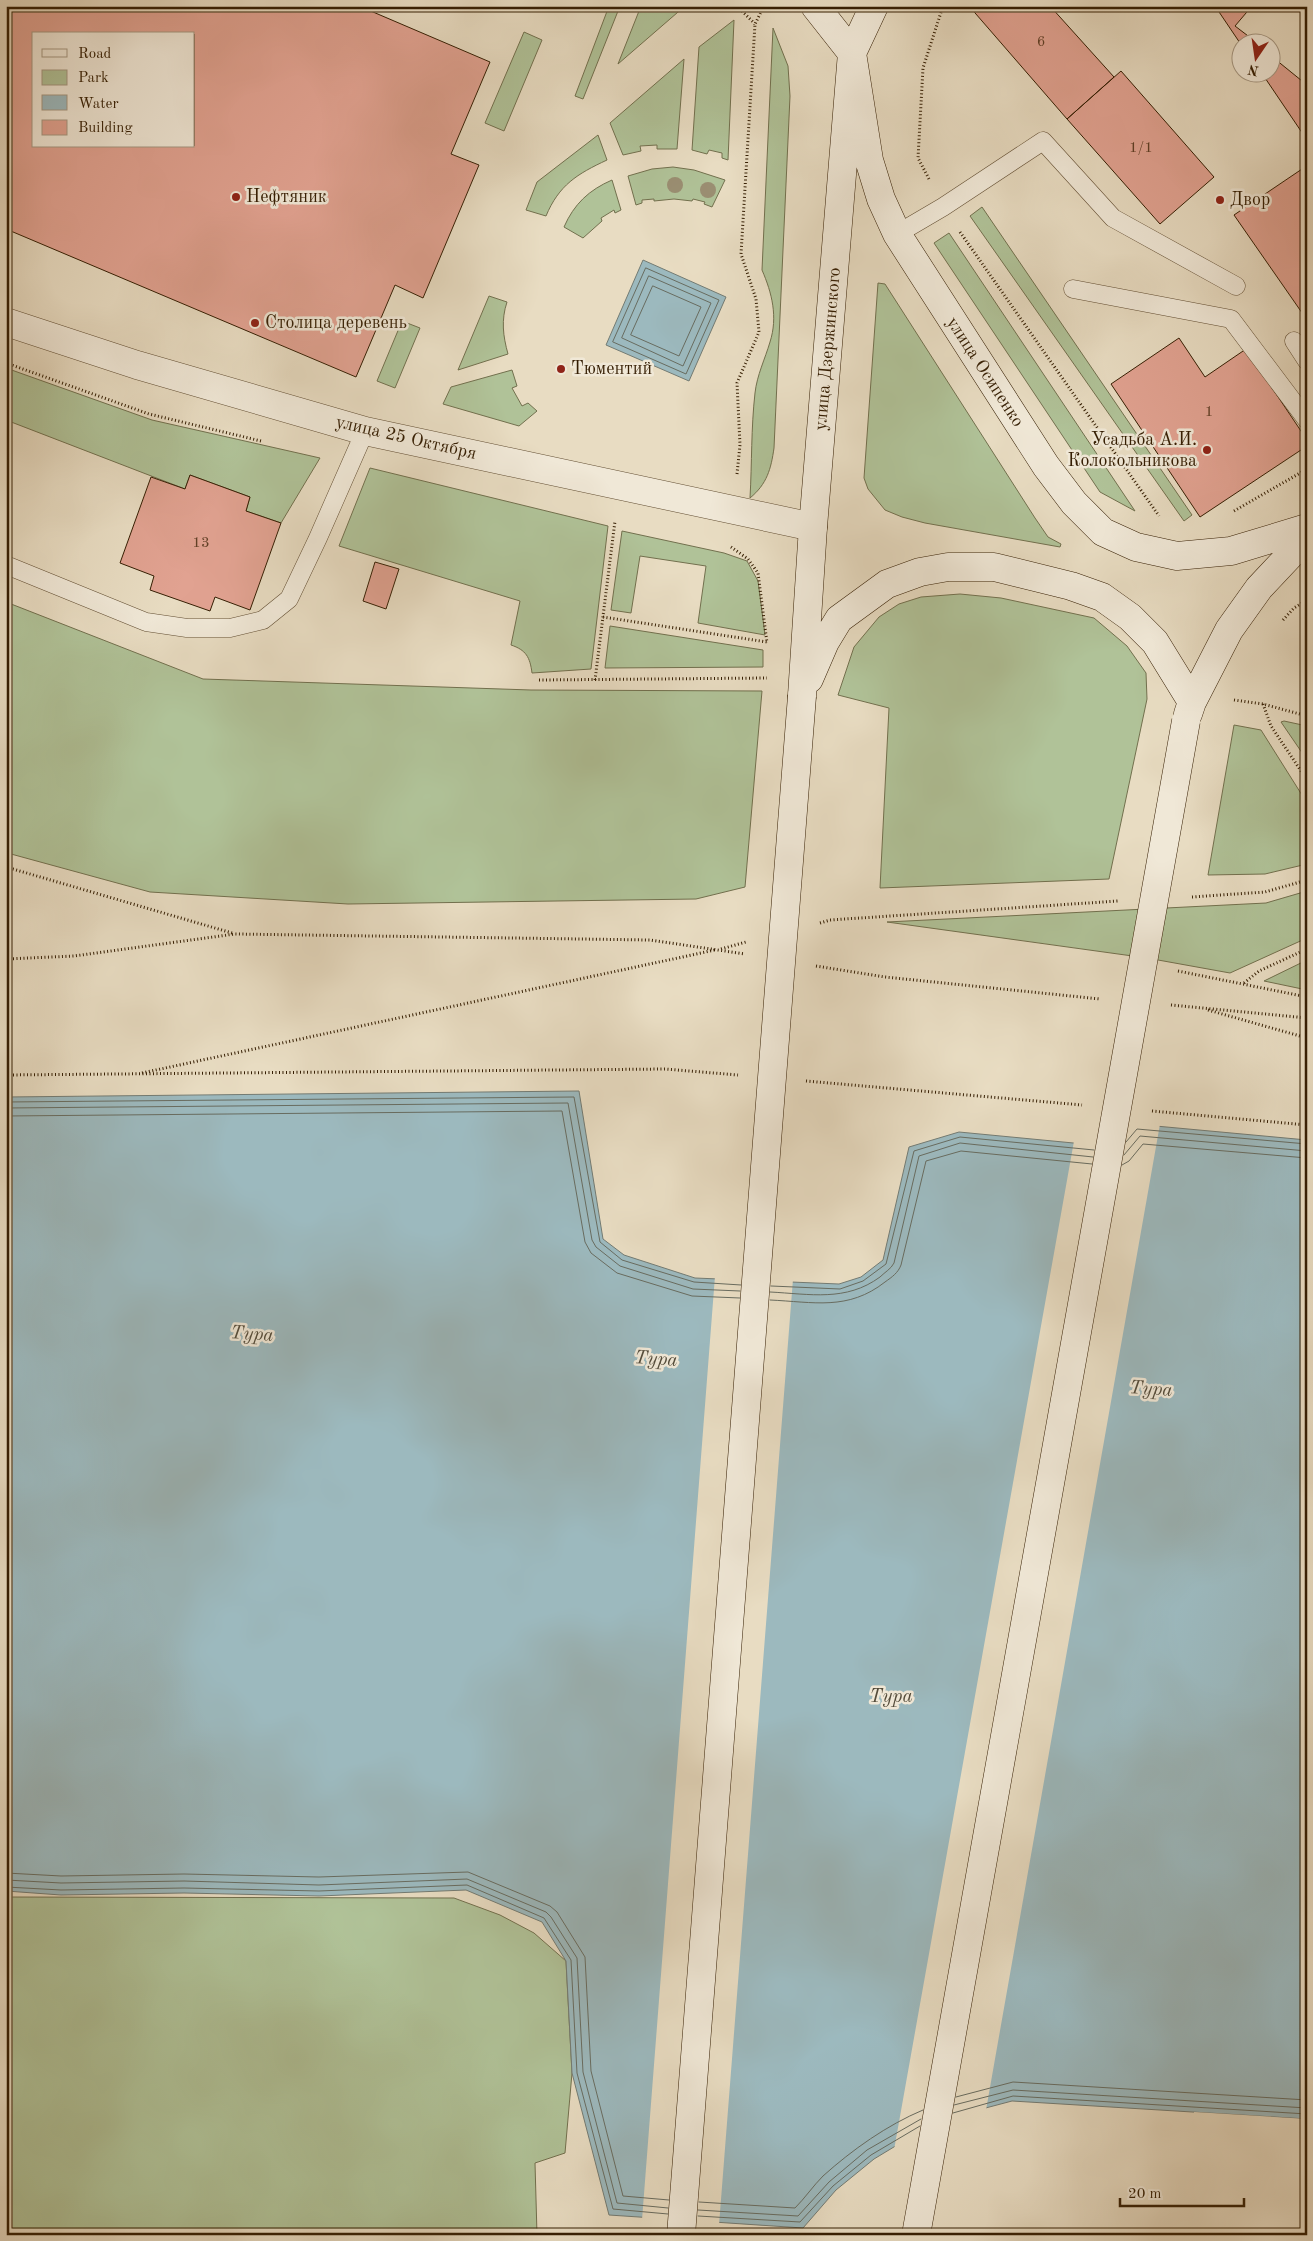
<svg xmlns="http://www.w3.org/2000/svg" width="1313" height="2241" viewBox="0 0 1313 2241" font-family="'Old Standard TT',serif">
  <rect width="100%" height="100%" fill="#e8dcc2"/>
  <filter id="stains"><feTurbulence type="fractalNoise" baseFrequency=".004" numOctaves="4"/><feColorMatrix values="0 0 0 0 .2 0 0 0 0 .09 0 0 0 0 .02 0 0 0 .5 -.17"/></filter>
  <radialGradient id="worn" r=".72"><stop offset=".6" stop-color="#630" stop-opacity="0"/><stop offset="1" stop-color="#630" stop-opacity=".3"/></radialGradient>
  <path fill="#b0c298" stroke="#72704e" d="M609,6H620L583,99L575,96Z
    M641,6H685L618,64Z
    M734,20L728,160L722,158V153L709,150L707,154L692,150L699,47Z
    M773,28L788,66L790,96L774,448C771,469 767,484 750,498C752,463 751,428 755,393C757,375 765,359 770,342C778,317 772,293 762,270Z
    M524,32L542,40L504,131L485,123Z
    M684,59L677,149H657V145L640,146L641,151L623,155L610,123Z
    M598,135L607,160C577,174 559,185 546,216L526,210L537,182Z
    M673,167L694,170L725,180L712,207L704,204L705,202L693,199L692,201L674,199L654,201V199L642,200V203L636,205L628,176L652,169Z
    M612,180L621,210L615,213L614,210L601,218L602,221L583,238L564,227C574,204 589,190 612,180Z
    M982,207L1192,515L1184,521L970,216Z
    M949,233L1135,511L1100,492L934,243Z
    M878,283L885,284L1035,518L1048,537L1061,544L1060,547L925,523L902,517L885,510L868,489L864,478Z
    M489,296L507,302C501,320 503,336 508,354L458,370Z
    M402,321L420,328L395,388L377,381Z
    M6,368L152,420L320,458L281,523L246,511L250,497L190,475L185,489L6,420Z
    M512,370L517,386L512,388L522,406L528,403L537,411L519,426L443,404L451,387Z
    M370,468L608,526L591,669L532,673C530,657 526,650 511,645L520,601L339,546Z
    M622,531L724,553L747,561L758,581L765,635L698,623L706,566L640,556L631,613L611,610Z
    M960,594L1001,598L1094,618L1127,646L1146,673L1147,699L1109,879L880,888L889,708L838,695L854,647L879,617L899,604L921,597Z
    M6,602L203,679L531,690L762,691L745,887L696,899L348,904L150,892L11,854L6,852Z
    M610,626L763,650V667L605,668Z
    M1284,721L1307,726V760L1281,722Z
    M1234,725L1261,730L1307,803V864L1265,874L1208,875Z
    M1307,891V938L1230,973L1147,958L887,922L1266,903Z
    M1307,960V990L1264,981Z
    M6,1897L454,1898L500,1915L534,1933L566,1961L572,2073L565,2153L535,2163L537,2235H6Z"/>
  <path fill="#9cb9be" stroke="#737b73" d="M643,260L726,297L689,381L606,345Z
    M579,1091L603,1239L624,1255L695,1278L839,1284L861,1277L883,1260L909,1147L959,1132L1115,1147L1134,1124L1307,1140V2119L1012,2101L963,2114L917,2133L874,2159L836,2190L803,2228L609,2215L572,2073L566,1961L542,1922L466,1890L319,1896L184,1893L61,1895L6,1891V1097Z"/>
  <path fill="#e8dcc2" d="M1133,1122L1160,1124L986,2110L964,2116L918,2135L894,2150L1074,1141L1114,1145Z
    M715,1276L793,1279L719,2225L642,2220Z
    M1194,2112L1307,2119V2121L1194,2114Z"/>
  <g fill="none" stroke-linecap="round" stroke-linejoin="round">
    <path stroke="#686c60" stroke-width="1" d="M646,268L719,300L686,374L613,342Z
      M649,276L711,303L683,366L622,338Z
      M653,286L701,307L679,356L631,335Z
      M6,1102L574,1097L600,1242L622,1260L694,1282L741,1285
      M6,1108L568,1103L592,1240L596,1247L620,1266L693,1289L740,1291
      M6,1116L562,1111L585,1242L591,1253L617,1273L692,1296L740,1298
      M1126,1142L1137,1129L1307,1144
      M1124,1155L1140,1136L1307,1151
      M1122,1165L1129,1161L1143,1144L1307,1158
      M771,1286L840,1289L863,1281L886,1264L914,1151L960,1137L1094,1150
      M770,1292C810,1294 846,1302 880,1277C885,1272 891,1269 894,1263L919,1156L960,1143L1093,1157
      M770,1300C814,1302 848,1311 885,1282C892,1277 898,1273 901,1265L926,1161L961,1151L1092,1164
      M6,1873L61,1876L184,1874L319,1877L468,1872L550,1906L557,1912L585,1957L591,2071L623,2196L669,2200
      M6,1880L61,1883L184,1881L319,1885L467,1879L546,1912L551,1917L577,1958L583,2072L617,2203L668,2208
      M6,1887L61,1890L184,1888L319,1891L467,1885L544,1918L571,1960L577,2073L613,2209L668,2214
      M956,2097L1013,2082L1307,2100
      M954,2105L1013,2090L1307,2108
      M953,2113L1013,2096L1307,2114
      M699,2202L795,2208C805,2198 813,2186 823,2176C852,2150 887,2125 923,2110
      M698,2210L798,2216L829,2182L867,2150L921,2119
      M698,2216L800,2222L833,2186L871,2155L920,2126"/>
  </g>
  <path fill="#e1a291" stroke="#351e03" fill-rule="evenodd" d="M6,6H359L490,62L451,154L479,165L423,298L395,285L356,377L6,229ZM34,34H194V146H34Z
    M969,6H1050L1114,77L1067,119Z
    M1215,6H1307V140L1261,72H1270V42L1240,43Z
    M1252,6H1307V85L1270,55V42H1256L1235,26Z
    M1121,71L1214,177L1160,224L1067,119Z
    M1305,167L1307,169V320L1234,215Z
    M1179,338L1205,377L1246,349L1307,440V446L1200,517L1111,384Z
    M190,475L250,497L246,511L281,523L250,610L215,597L210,611L150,590L154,576L120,563L151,477L185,489Z
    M375,562L399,569L386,609L363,601Z"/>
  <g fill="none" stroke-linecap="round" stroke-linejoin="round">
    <defs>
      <path id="lane" d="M897,234L943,207L1043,141L1113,218L1236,286
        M1073,289L1231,319L1307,420
        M1294,341L1307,361
        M6,565L146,622L187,628H230L263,620L289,599L318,538L365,431"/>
      <path id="street" d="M6,322L137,365L365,431L813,527"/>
      <path id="secondary" d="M815,6L852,53L869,160L881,199L897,234L1046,466L1074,503L1103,532L1136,547L1177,556L1231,551L1307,528
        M809,679L825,642L839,619L887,584L920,572L948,567H994L1071,586L1102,597L1130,617L1155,642L1192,702
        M802,696L813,527L852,53L874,6
        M1188,714L1192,702L1229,630L1259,588L1307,537"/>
    </defs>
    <use href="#lane" stroke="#624e33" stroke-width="19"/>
    <use href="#street" stroke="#624e33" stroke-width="29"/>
    <use href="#secondary" stroke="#351e03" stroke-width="29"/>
    <path stroke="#351e03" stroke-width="3" stroke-dasharray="1 2.5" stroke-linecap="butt" d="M737,6L755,24
      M929,179L918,158L923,68L943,6
      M960,232L1159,516
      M6,363L149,414L261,441
      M737,474L740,445L737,383L759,332L756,299L741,254L755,24L764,6
      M1234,511L1307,469
      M731,547L748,559L758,573L767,643
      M603,617L767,642
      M1283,620L1294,608L1307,600
      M539,680L767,678
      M595,680L615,521
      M1234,700L1263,704L1307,716
      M1263,704L1271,726L1307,780
      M6,867L232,933
      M1192,897L1265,892L1307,880
      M820,923L830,920L1118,901
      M721,949L746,942
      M6,959L74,956L235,934L650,940L745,954
      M816,966L885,977L1100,999
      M1178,971L1307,997
      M1244,983L1259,971L1307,949
      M1171,1005L1307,1018
      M1208,1010L1307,1038
      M142,1073L715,950
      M6,1075L665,1069L738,1075
      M806,1081L1082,1105
      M1152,1111L1307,1125"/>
    <use href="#lane" stroke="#f0e8d7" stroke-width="18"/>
    <use href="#street" stroke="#f0e8d7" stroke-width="28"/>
    <use href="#secondary" stroke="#f0e8d7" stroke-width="28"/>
    <defs>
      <path id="secondary-bridge" d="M681,2235L802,696
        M916,2235L1186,721"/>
    </defs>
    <use href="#secondary-bridge" stroke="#351e03" stroke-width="29" stroke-linecap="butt"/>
    <use href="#secondary-bridge" stroke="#f0e8d7" stroke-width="28"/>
  </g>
  <g fill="#9a8e72">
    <circle cx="675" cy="185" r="8"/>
    <circle cx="708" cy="190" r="8"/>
  </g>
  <g fill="#8f2418" stroke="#f0e8d7" stroke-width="2">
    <circle cx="236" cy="197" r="5"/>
    <circle cx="1220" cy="200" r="5"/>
    <circle cx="255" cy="323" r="5"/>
    <circle cx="561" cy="369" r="5"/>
    <circle cx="1207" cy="450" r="5"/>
  </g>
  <g text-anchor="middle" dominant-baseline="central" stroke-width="5" stroke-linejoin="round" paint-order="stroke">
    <g font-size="15" fill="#603f26">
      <text x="1041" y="42">6</text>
      <text x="1141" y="148">1/1</text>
      <text x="1209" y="412">1</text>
      <text x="201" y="543">13</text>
    </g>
    <g font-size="18" fill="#351e03" stroke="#f0e8d7" text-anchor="start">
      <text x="246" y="197">Нефтяник</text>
      <text x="1230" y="200">Двор</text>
      <text x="265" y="323">Столица деревень</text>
      <text x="571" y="369">Тюментий</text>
      <text x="1197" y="440" text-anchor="end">Усадьба А.И.<tspan x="1197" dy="21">Колокольникова</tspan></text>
    </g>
    <g font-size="18" fill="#351e03" stroke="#f0e8d7">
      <text transform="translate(828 349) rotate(-85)">улица Дзержинского</text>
      <text transform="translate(985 372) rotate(57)">улица Осипенко</text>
      <text transform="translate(406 438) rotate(13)">улица 25 Октября</text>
    </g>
    <g font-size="19" font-style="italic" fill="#544c3b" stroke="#f0e8d7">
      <text transform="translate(252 1335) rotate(4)">Тура</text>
      <text transform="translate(656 1360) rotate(4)">Тура</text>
      <text transform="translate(1151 1390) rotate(4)">Тура</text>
      <text x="891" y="1697">Тура</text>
    </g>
  </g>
  <rect width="1313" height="2241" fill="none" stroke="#e8dcc2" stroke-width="25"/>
  <rect x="8" y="8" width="1298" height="2226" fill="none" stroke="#351e03" stroke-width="2.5"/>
  <rect x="12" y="12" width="1288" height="2216" fill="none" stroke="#351e03"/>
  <rect x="32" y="32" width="162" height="115" fill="#f0e8d7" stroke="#a59782"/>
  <rect x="42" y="49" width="25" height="8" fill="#f0e8d7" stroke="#a59782"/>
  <text x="78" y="58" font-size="15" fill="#351e03">Road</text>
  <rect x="42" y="70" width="25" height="15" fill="#b0c298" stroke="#a59782"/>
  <text x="78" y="82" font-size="15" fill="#351e03">Park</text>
  <rect x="42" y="95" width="25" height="15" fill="#9cb9be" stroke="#a59782"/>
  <text x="78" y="108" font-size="15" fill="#351e03">Water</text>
  <rect x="42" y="120" width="25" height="15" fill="#e1a291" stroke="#a59782"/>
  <text x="78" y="132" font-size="15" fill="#351e03">Building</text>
  <g transform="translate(1256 58) rotate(193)"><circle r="24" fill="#f0e8d7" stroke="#a59782"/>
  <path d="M0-4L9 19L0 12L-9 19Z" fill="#8f2418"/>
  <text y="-8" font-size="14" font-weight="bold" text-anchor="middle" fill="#351e03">N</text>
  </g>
  <path d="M1120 2198v8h124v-8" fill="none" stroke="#351e03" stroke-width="2.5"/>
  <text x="1128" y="2198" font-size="15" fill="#351e03" stroke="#f0e8d7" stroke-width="4" paint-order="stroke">20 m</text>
  <rect width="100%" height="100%" filter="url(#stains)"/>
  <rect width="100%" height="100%" fill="url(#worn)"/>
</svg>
